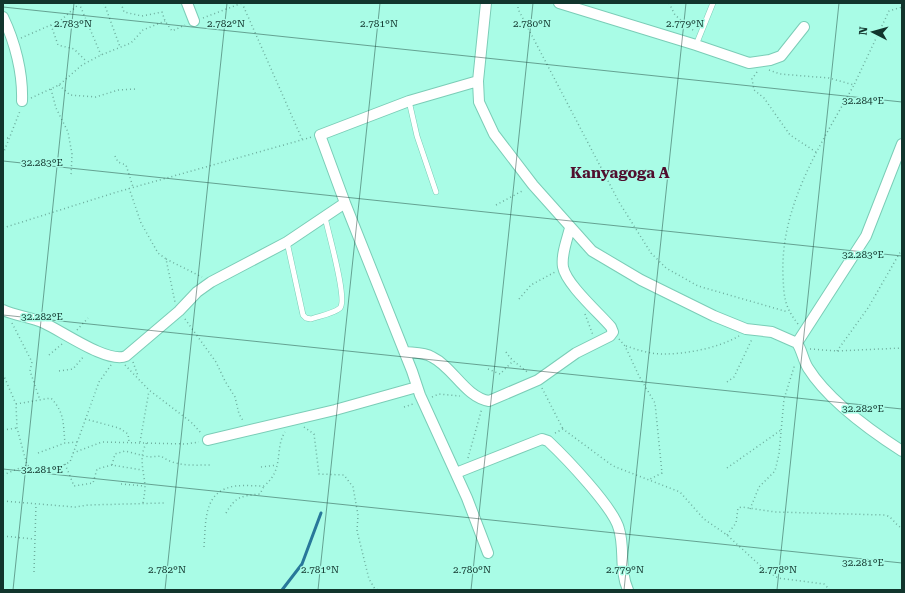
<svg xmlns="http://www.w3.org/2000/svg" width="905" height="593" viewBox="0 0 905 593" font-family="'Roboto Serif',serif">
  <rect width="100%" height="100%" fill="#a9fce6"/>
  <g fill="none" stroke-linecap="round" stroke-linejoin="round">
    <path stroke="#28789a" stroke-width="3" d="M282,590L302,564L321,513"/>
    <defs>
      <path id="lane" d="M696,45L713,3
        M409,101L417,136L436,192
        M287,242L303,315L306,318L311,319C319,316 333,314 340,308C348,300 328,232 325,217"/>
      <path id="street" d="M187,3L194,21
        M559,3L696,45L749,63L770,60L781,56L804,27
        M3,17C15,42 23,73 22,101
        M478,81L479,102L494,134L533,185L592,251L641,280L714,316L746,329L772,332L797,343C802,350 803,360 808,368C828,400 871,431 902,451
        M345,203L412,371L420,395L467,498L488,553
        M3,310C16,316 31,317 44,323C62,331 108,364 126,356L179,311L197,292L211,282L287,242L345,203L320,135L409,101L478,81L486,3
        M797,343L866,236L902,144
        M405,352C414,353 424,352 432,357C453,367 465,397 489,401L538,380L576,353L610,336L613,332L611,327C599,313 566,284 563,267C561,255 567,240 570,228
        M208,440L335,410L417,387
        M456,473L542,439L548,441C565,457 614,508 619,529C625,549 619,570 628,590"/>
    </defs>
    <use href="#lane" stroke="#7bcdb7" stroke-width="6"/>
    <use href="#street" stroke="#7bcdb7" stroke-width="12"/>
    <path stroke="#6eae9e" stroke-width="1.5" stroke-dasharray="1 3" stroke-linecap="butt" d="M79,3L101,55
      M104,3L120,47
      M121,3L124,12L142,16L162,12L165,21L172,31L185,25
      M242,3L302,139
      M518,3V9L619,202L651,253L666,268L698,286L788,312
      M669,3L675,15L694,31
      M203,18L242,3
      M51,25L58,45L74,49L87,62
      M21,38L60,21L79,4
      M769,70L780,74L829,78L854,85L889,11L902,7
      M757,72L752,79L754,90L764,98L790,135L816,152
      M59,85L70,95L96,97L118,90L137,89
      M51,89L56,108L68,132L72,154L71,177
      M31,98L59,85L82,65L101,55L131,43L143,30L165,21
      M3,138H10
      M3,154L20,111
      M115,156L118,162L126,165L133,187
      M129,188L141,223L158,253L166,259L175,302
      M496,205L524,190
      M3,228L117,192L312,137
      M166,259L202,277
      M519,299L531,285L555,272
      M585,314L593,335
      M185,319L216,362L225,381L235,397L239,414L244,422
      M12,323L32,362L30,371L40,400
      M798,324C784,306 784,297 783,276C780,205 821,144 854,85
      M77,330L88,318
      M619,339L625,346L639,376L655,403L662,473L650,479
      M626,346C638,350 650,354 663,354C687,354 718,348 739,336
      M810,349L837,351L902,348
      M837,351L868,308L902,249
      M506,352C513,363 519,364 528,373
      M49,355L62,344
      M133,362L138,376
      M125,365L149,390L191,422L202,434
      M488,369L500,374L512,362
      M59,371L73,369L84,356
      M3,374L16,404L17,428L27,465L43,474L70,462L99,382L111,365
      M727,382L734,377L752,339
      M3,383H7
      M542,388L563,429
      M432,397L439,394L460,396
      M16,404L51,398C65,413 63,424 65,443
      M404,407L413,404
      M85,419L119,428L128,434L129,442
      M304,427L314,434L319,474L344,475L353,487L358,515L357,531L369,579L375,589L379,590
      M3,430L17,428
      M555,433L563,429L613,466L680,492L704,519L727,535L764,569L778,578L824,584L830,590
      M140,442L149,391
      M38,453L65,443L77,442
      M73,453L102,442L186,444L199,442
      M468,458L482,408
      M65,464L74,486L93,483L97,469L112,465L142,470
      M112,465L115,454L125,451L149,457L161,456C176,467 193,465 210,465
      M261,467L277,465
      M727,468L781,430
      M3,475L27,465
      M121,484L145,486
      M3,501L75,507L88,505L164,503
      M143,503C144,497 145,492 145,486C144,471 138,457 147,442
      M750,509L759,487L775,471L779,454L784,399L795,364
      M226,513C236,496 241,496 260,494L264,486
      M727,535L736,523L738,508L742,507L775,512L885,515C893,517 895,525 902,528
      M3,536L34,539
      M204,547C206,521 203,490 236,486C245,485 255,486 264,486C285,469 274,449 285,432
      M34,572L36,504"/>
    <use href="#lane" stroke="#fff" stroke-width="5"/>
    <use href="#street" stroke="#fff" stroke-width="10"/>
  </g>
  <path fill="none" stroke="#12352d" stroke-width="1" stroke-opacity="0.45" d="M3,7L902,102M3,161L902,256M3,315L902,409M3,469L902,563M13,590L74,3M165,590L227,3M318,590L380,3M471,590L533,3M624,590L686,3M777,590L839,3"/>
  <g text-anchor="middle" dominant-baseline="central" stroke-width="3" stroke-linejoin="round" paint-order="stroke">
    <g font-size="15" font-weight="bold" fill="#500f2e" stroke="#a9fce6">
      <text x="620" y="173">Kanyagoga A</text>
    </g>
  </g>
  <g font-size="10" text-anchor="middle" fill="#12352d" stroke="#a9fce6" stroke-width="3" stroke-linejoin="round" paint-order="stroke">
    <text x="73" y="27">2.783°N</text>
    <text x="226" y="27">2.782°N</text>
    <text x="379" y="27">2.781°N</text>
    <text x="532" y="27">2.780°N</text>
    <text x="685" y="27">2.779°N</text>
    <text x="863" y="104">32.284°E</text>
    <text x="42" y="166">32.283°E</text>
    <text x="863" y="258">32.283°E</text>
    <text x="42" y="320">32.282°E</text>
    <text x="863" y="412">32.282°E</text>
    <text x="42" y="473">32.281°E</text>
    <text x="863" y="566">32.281°E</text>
    <text x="167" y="573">2.782°N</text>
    <text x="320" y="573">2.781°N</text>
    <text x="472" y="573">2.780°N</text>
    <text x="625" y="573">2.779°N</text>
    <text x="778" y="573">2.778°N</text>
  </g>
  <rect width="905" height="593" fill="none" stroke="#12352d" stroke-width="8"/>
  <g transform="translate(873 32) rotate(276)" stroke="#a9fce6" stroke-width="3" paint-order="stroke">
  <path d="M0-3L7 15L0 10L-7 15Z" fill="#12352d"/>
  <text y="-6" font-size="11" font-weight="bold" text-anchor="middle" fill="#12352d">N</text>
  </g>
</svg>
